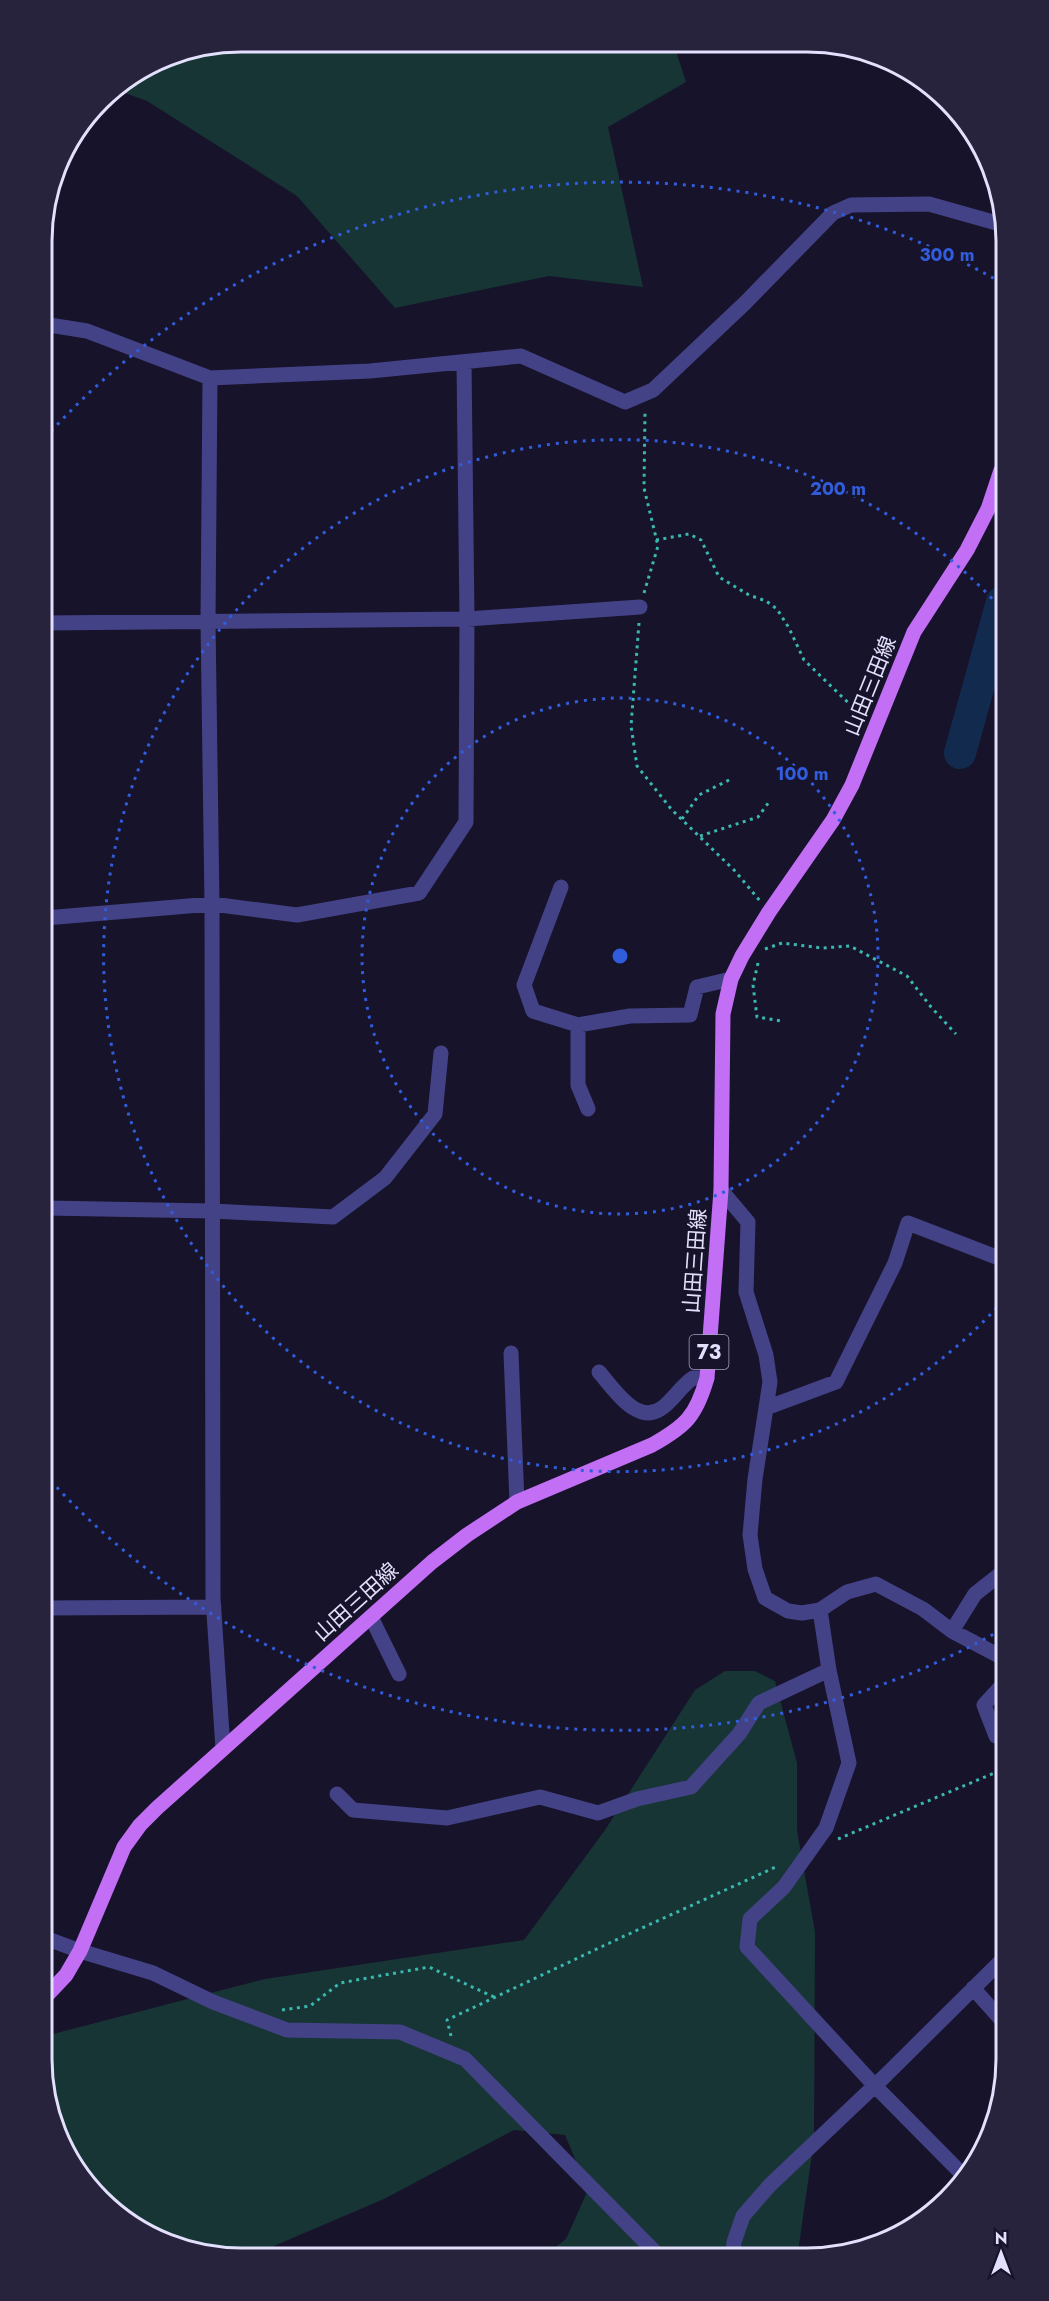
<svg xmlns="http://www.w3.org/2000/svg" width="1049" height="2301" viewBox="0 0 1049 2301" font-family="Jost,'Noto Sans JP',sans-serif">
  <rect width="100%" height="100%" fill="#17132b"/>
  <path fill="#173534" d="M241,42L674,45L686,82L608,127L643,287L549,276L395,308L297,196L147,101L114,89L165,57Z
    M725,1671H755L775,1681L797,1763V1831L815,1932L814,2140L798,2252L547,2254L566,2239L588,2190L565,2135L514,2130L384,2199L253,2255H203L110,2209L75,2170L49,2112V2035L265,1979L524,1940L605,1830L695,1690Z"/>
  <g fill="none" stroke-linecap="round" stroke-linejoin="round">
    <path stroke="#132a4f" stroke-width="32" d="M960,753L1002,602"/>
    <path stroke="#3ab7af" stroke-width="3" stroke-dasharray="3 4.5" stroke-linecap="butt" d="M656,540L689,534L701,540L719,577L749,595L766,601L777,609L789,628L804,660L864,718
      M644,593L658,546L644,488L645,411
      M639,623L631,726L637,766L672,810L735,871L760,901
      M682,819L699,795L731,779
      M700,836L758,817L769,802
      M765,949L782,943L822,948L850,946L907,976L931,1007L956,1034
      M758,963L753,985L757,1017L781,1021
      M838,1839L1006,1768
      M282,2010L310,2006L340,1983L429,1967L494,1997
      M451,2036L447,2020L620,1938L778,1866"/>
    <path stroke="#444287" stroke-width="15" d="M43,324L87,331L210,378L370,371L521,356L625,402L653,390L745,303L833,213L851,205L929,204L1000,224
      M210,378L208,621L212,904L213,1598L223,1749
      M44,623L467,619L640,607
      M561,887L524,985L533,1011L578,1025L630,1016L690,1015L697,987L731,979
      M45,918L212,904L297,915L419,893L466,822L467,619L464,362
      M578,1025V1085L588,1109
      M721,1190L748,1222L746,1292L766,1355L770,1382L755,1479L750,1535L755,1569L765,1598L788,1611L802,1613L820,1610L847,1592L876,1584L923,1609L952,1631L1005,1659
      M46,1208L212,1211L333,1217L385,1178L435,1114L441,1053
      M511,1353L517,1502
      M599,1372C614,1389 637,1426 662,1408C674,1399 681,1386 693,1378H707
      M766,1408L836,1382L895,1263L908,1223L1004,1260
      M47,1608L214,1607
      M820,1610L829,1670L849,1763L826,1828L784,1887L750,1919L747,1947L875,2086L967,2179
      M371,1617L399,1674
      M952,1631L975,1594L1003,1572
      M1005,1682L984,1705L996,1736H1005
      M337,1794L353,1810L447,1818L540,1797L598,1813L637,1799L691,1787L739,1734L759,1703L829,1670
      M48,1939L80,1951L153,1973L213,2002L287,2030L400,2032L465,2059L656,2253
      M973,1988L1006,2025
      M733,2253L734,2242L743,2216L770,2185L886,2075L1006,1956"/>
    <path stroke="#c26ef5" stroke-width="15" d="M48,1994L66,1975L80,1951L124,1847L140,1825L157,1808L432,1562L467,1535L517,1502L652,1445C686,1426 696,1416 707,1378L721,1190L723,1014L731,979L742,956L769,912L833,820L852,785L914,632L967,550L988,509L1001,470"/>
  </g>
  <g fill="none" stroke="#315ddc" stroke-width="3" stroke-dasharray="3 6">
    <circle cx="620" cy="956" r="258"/>
    <path d="M1003 1301A516 516 0 1 1 1000 607"/>
    <path d="M1001 1630A774 774 0 0 1 49 1479M45 438A774 774 0 0 1 995 279"/>
  </g>
  <g text-anchor="middle" dominant-baseline="central" stroke-width="4.5" stroke-linejoin="round" paint-order="stroke">
    <rect fill="#17132b" stroke="#a6a2be" stroke-width="1.5" x="689.5" y="1335" width="39" height="34" rx="4.5"/>
    <g font-size="20" font-weight="bold" fill="#e3e0fd">
      <text x="709" y="1352">73</text>
    </g>
    <g font-size="21" fill="#e3e0fd" stroke="#17132b">
      <text transform="translate(870 686) rotate(-68)">山田三田線</text>
      <text transform="translate(695 1261) rotate(-86)">山田三田線</text>
      <text transform="translate(356 1602) rotate(-42)">山田三田線</text>
    </g>
  </g>
  <path d="M0 0H1049V2301H0ZM241 52H807A189 189 0 0 1 996 241V2059A189 189 0 0 1 807 2248H241A189 189 0 0 1 52 2059V241A189 189 0 0 1 241 52Z" fill="#27233c" fill-rule="evenodd"/>
  <path fill="none" stroke="#e3e0fd" stroke-width="3" d="M241 52H807A189 189 0 0 1 996 241V2059A189 189 0 0 1 807 2248H241A189 189 0 0 1 52 2059V241A189 189 0 0 1 241 52Z"/>
  <circle cx="620" cy="956" r="9" fill="#315ddc" stroke="#17132b" stroke-width="3"/>
  <g font-size="18" text-anchor="middle" font-weight="bold" fill="#315ddc" stroke="#17132b" stroke-width="4.5" stroke-linejoin="round" paint-order="stroke">
    <text x="947" y="261">300 m</text>
    <text x="838" y="495">200 m</text>
    <text x="802" y="780">100 m</text>
  </g>
  <g transform="translate(1001 2253)" stroke="#17132b" stroke-width="4.5" paint-order="stroke">
  <path d="M0-4.5L10 22L0 15L-10 22Z" fill="#e3e0fd"/>
  <text y="-9" font-size="16" font-weight="bold" text-anchor="middle" fill="#e3e0fd">N</text>
  </g>
</svg>
